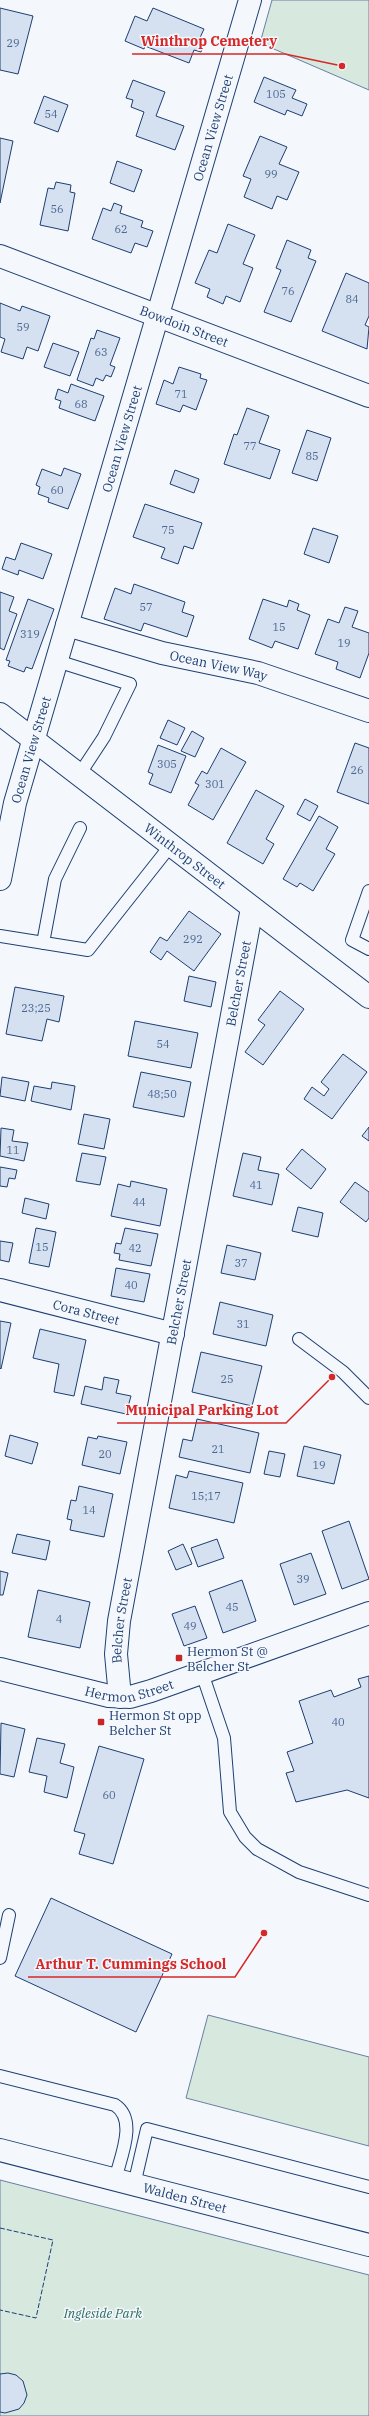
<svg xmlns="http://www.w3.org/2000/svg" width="369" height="2416" viewBox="0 0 369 2416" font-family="'IBM Plex Serif',serif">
  <rect width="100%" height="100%" fill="#f4f7fb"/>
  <path fill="#d7e8df" stroke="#687fa3" d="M272,0H369V90L260,43Z
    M208,2015L369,2057V2146L186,2098Z
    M0,2180L369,2275V2416H0Z"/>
  <path fill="#d5e0f0" stroke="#1d3f73" d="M0,8L33,16L18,74L0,70Z
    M153,8L204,29L198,42L204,44L201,52L194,50L189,63L145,46L144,49L125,41L135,16L147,21Z
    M264,77L296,90L292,98L307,104L302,116L287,110L285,115L254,102Z
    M133,80L165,92L156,116L184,126L175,150L136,136L144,112L131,107L133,100L126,98Z
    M44,96L68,105L58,132L34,123Z
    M260,136L287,147L279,164L299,172L287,200L277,196L272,209L244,197L251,179L243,176Z
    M0,138L13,141L0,203Z
    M117,161L142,170L134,192L110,183Z
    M56,182L71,185L70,192L75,193L68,231L40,225L48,188L54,189Z
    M114,203L122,206L120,213L143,221L141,227L153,231L147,247L135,243L131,253L92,239L103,208L111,211Z
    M228,224L255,235L243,264L253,268L240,302L226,296L223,304L207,297L210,289L195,283L209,250L217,253Z
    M287,240L311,250L308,258L316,261L291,322L264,312L281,270L276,268Z
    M346,273L369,283V316L365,325L369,327L367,349L322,331Z
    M0,303L20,311L22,306L50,316L38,351L27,347L23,359L1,352L5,339L0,337Z
    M97,330L120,338L110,365L115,367L111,377L106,375L103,381L96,378L93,386L77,380L91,338L94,339Z
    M53,343L79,352L70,376L44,367Z
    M179,367L201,374L200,378L207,380L196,410L183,405L180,412L156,404L164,380L173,384Z
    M71,384L104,396L95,421L59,408L61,401L55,399L58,389L68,393Z
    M247,408L269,416L259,443L280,450L270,479L224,464L234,434L237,435Z
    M307,430L331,438L317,481L292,473Z
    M64,468L81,474L68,509L48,502L49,498L38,494L40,487L36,485L42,469L61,476Z
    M175,470L199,479L194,493L170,484Z
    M145,504L202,523L193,549L184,546L178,564L161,558L165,548L133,537Z
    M313,528L338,536L329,563L304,554Z
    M21,543L52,554L43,579L19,570L18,575L2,569L6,557L15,560Z
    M134,584L185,602L182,612L194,616L187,637L144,623L141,631L104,619L115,588L131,594Z
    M0,592L14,597L9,611L17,614L4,650L0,648Z
    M28,599L54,609L32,669L26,667L24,672L8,666L10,661L6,660Z
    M263,599L287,607L289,600L299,604L297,610L310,615L298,649L275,641L272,648L249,639Z
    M345,607L358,611L352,627L369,633V653L360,678L336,669L338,662L315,654L328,619L339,623Z
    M168,720L185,728L177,745L160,738Z
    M192,731L204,738L195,757L181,751Z
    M355,743L369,748V804L337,792Z
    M158,745L186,756L171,793L149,784L153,774L148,772Z
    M221,748L246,762L213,820L188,805L199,785L195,783L202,771L207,774Z
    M256,790L284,806L266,839L274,844L263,864L227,843Z
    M305,799L318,806L310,821L297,814Z
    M319,816L338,827L326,849L335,854L313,891L300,883L297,887L283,879Z
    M189,911L221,934L194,971L167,951L161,960L150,952L160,937L167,941Z
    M189,976L216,982L211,1007L184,1001Z
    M15,987L64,996L59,1022L47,1019L42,1041L6,1034Z
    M280,991L304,1009L263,1065L245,1052L265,1025L258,1020Z
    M135,1021L198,1033L191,1068L128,1056Z
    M343,1054L367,1072L332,1119L304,1099L312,1087L324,1096L329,1089L321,1082Z
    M141,1072L191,1082L184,1117L133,1107Z
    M2,1077L29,1082L25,1101L0,1096Z
    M52,1082L75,1086L71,1110L31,1101L34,1086L51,1089Z
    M84,1114L110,1119L104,1149L78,1144Z
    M369,1127V1141L362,1136Z
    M1,1128L14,1130L12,1141L28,1143L24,1161L0,1156Z
    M302,1149L326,1169L311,1189L286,1169Z
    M82,1153L106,1157L100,1185L76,1181Z
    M243,1153L261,1157L258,1170L279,1174L272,1205L233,1196Z
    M0,1167L17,1170L15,1179L9,1178L7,1187L0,1186Z
    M131,1181L167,1189L160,1226L111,1216L118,1184L130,1187Z
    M355,1182L369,1192V1218L366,1222L340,1202Z
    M25,1198L49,1204L46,1219L22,1213Z
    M298,1207L323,1213L318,1237L292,1231Z
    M36,1228L56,1232L49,1267L29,1263Z
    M125,1228L158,1234L151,1266L119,1260L120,1254L114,1253L116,1243L121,1244Z
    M0,1241L13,1243L9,1262L0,1260Z
    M227,1245L261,1253L255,1280L221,1273Z
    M116,1268L150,1274L144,1302L111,1296Z
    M220,1302L273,1315L266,1346L213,1334Z
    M0,1321L11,1323L1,1369L0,1368Z
    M40,1329L86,1340L74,1396L54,1392L59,1364L33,1358Z
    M201,1352L262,1366L252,1406L192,1392Z
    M104,1377L119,1380L116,1393L131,1396L126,1414L81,1404L85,1386L102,1390Z
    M197,1419L259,1433L250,1473L179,1457L183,1439L192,1441Z
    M10,1435L38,1443L32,1464L5,1456Z
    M98,1436L127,1442L120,1474L82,1465L88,1437L97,1439Z
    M304,1446L341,1455L334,1484L297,1476Z
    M269,1451L285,1454L280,1477L264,1474Z
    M189,1471L243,1483L234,1523L169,1508L176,1475L187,1478Z
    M79,1486L113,1494L104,1537L70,1530L72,1520L67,1519L71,1500L76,1501Z
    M349,1521L369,1579L342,1589L322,1531Z
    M17,1534L50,1541L46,1560L12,1553Z
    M217,1539L224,1558L198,1567L191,1548Z
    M183,1544L192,1564L176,1570L168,1551Z
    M311,1553L326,1594L294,1605L280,1564Z
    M0,1571L8,1573L3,1595H0Z
    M242,1580L256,1621L223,1633L209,1592Z
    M38,1590L90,1602L80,1648L28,1637Z
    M195,1606L207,1638L184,1646L172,1614Z
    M369,1676V1798L347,1790L296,1802L286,1773L294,1771L287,1752L313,1743L299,1701L331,1690L334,1697L361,1687L358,1679Z
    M1,1723L25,1729L14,1777L0,1774Z
    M37,1738L65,1744L60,1763L74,1767L67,1798L44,1792L47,1776L29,1772Z
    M99,1746L144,1759L113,1864L79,1854L85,1834L74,1831Z
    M51,1898L172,1954L136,2032L15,1976Z
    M8,2373L16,2375L23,2381L27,2395L24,2403L19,2409L5,2413L0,2412V2374Z"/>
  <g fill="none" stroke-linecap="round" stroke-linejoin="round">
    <defs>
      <path id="lane" d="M57,661L130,684L104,737L79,775
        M369,891L352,940L369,949
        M0,936L88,950L171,845
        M43,943L55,879L80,828
        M299,1339L343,1372L369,1398
        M202,1673L224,1738L230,1812L245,1837L257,1849L299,1872L369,1895
        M0,1958L9,1915
        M0,2076L115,2105C138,2120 120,2158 115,2180
        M134,2185L147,2129L369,2187"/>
      <g id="street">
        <path id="s1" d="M67,625L162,653L258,673L369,711"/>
        <path id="s2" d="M0,879L15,803L250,0"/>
        <path id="s3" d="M0,1290L173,1334"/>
        <path id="s4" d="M120,1697L116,1654L119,1621L252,908"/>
        <path id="s5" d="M0,2150L369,2245"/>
      </g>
      <g id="secondary">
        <path id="s6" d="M0,256L369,396"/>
        <path id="s7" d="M0,714L369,997"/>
        <path id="s8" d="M0,1669L109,1696L130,1697L151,1691L369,1613"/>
      </g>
    </defs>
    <use href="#lane" stroke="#1d3f73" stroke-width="14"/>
    <use href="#street" stroke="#1d3f73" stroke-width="24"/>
    <use href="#secondary" stroke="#1d3f73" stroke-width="24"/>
    <use href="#lane" stroke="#f4f7fb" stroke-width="12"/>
    <use href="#street" stroke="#f4f7fb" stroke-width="22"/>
    <use href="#secondary" stroke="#f4f7fb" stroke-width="22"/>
    <path stroke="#1d3f73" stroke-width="1" stroke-dasharray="5 2" stroke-linecap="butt" d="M0,2228L53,2240L36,2318L0,2310"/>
  </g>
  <g fill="#c62828" stroke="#f4f7fb" stroke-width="1.5">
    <rect x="175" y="1654" width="8" height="8" rx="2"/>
    <rect x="97" y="1718" width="8" height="8" rx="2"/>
  </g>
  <g text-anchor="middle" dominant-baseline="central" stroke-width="3" stroke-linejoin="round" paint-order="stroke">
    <g font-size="11" fill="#4b6792">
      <text x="13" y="43">29</text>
      <text x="276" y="94">105</text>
      <text x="51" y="114">54</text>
      <text x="271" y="174">99</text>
      <text x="57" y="209">56</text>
      <text x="121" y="229">62</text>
      <text x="288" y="291">76</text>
      <text x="352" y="299">84</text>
      <text x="23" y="327">59</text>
      <text x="101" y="352">63</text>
      <text x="181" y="394">71</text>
      <text x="81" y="404">68</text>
      <text x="250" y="446">77</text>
      <text x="312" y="456">85</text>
      <text x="57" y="490">60</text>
      <text x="168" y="530">75</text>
      <text x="146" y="607">57</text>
      <text x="279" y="627">15</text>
      <text x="30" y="634">319</text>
      <text x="344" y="643">19</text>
      <text x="167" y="764">305</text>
      <text x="357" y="770">26</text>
      <text x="215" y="784">301</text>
      <text x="193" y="939">292</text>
      <text x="36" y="1008">23;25</text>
      <text x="163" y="1044">54</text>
      <text x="162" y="1094">48;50</text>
      <text x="13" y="1150">11</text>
      <text x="256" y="1185">41</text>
      <text x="139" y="1202">44</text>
      <text x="42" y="1247">15</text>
      <text x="135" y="1248">42</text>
      <text x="241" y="1263">37</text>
      <text x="131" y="1285">40</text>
      <text x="243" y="1324">31</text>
      <text x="227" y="1379">25</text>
      <text x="218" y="1449">21</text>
      <text x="105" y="1454">20</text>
      <text x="319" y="1465">19</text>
      <text x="206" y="1496">15;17</text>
      <text x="89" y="1510">14</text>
      <text x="303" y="1579">39</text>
      <text x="232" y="1607">45</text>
      <text x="59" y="1619">4</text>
      <text x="190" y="1626">49</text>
      <text x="338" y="1722">40</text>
      <text x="109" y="1795">60</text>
    </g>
    <g font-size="13" fill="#1d3f73" stroke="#f4f7fb">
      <text stroke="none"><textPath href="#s2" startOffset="781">Ocean View Street</textPath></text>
      <text stroke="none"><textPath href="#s6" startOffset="197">Bowdoin Street</textPath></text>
      <text stroke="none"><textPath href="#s2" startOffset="457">Ocean View Street</textPath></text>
      <text stroke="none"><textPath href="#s1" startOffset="157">Ocean View Way</textPath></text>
      <text stroke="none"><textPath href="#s2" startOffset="133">Ocean View Street</textPath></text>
      <text stroke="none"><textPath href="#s7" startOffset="233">Winthrop Street</textPath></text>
      <text stroke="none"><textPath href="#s4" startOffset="725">Belcher Street</textPath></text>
      <text stroke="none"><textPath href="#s4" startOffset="401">Belcher Street</textPath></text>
      <text stroke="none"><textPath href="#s3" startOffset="89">Cora Street</textPath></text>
      <text stroke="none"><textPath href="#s4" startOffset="77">Belcher Street</textPath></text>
      <text stroke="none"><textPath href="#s8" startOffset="133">Hermon Street</textPath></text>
      <text stroke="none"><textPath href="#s5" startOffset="191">Walden Street</textPath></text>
    </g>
    <g font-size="13" fill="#1d3f73" stroke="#f4f7fb" text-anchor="start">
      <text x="187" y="1651">Hermon St @<tspan x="187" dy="15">Belcher St</tspan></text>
      <text x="109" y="1715">Hermon St opp<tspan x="109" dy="15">Belcher St</tspan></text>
    </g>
    <g font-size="13" font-style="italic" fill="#2c6c60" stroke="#f4f7fb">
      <text x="103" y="2313">Ingleside Park</text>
    </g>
  </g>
  <path fill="none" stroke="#d62828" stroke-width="1.5" d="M342 66L285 54H132M332 1377L286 1423H117M264 1933L235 1977H28"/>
  <g fill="#d62828" stroke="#f4f7fb" stroke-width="1.5">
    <circle cx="342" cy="66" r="4"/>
    <circle cx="332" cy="1377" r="4"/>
    <circle cx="264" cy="1933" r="4"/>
  </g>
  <g font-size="14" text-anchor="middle" font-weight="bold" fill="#d62828" stroke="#f4f7fb" stroke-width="3" stroke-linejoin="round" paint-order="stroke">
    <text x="209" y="46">Winthrop Cemetery</text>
    <text x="202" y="1415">Municipal Parking Lot</text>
    <text x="131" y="1969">Arthur T. Cummings School</text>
  </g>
</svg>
